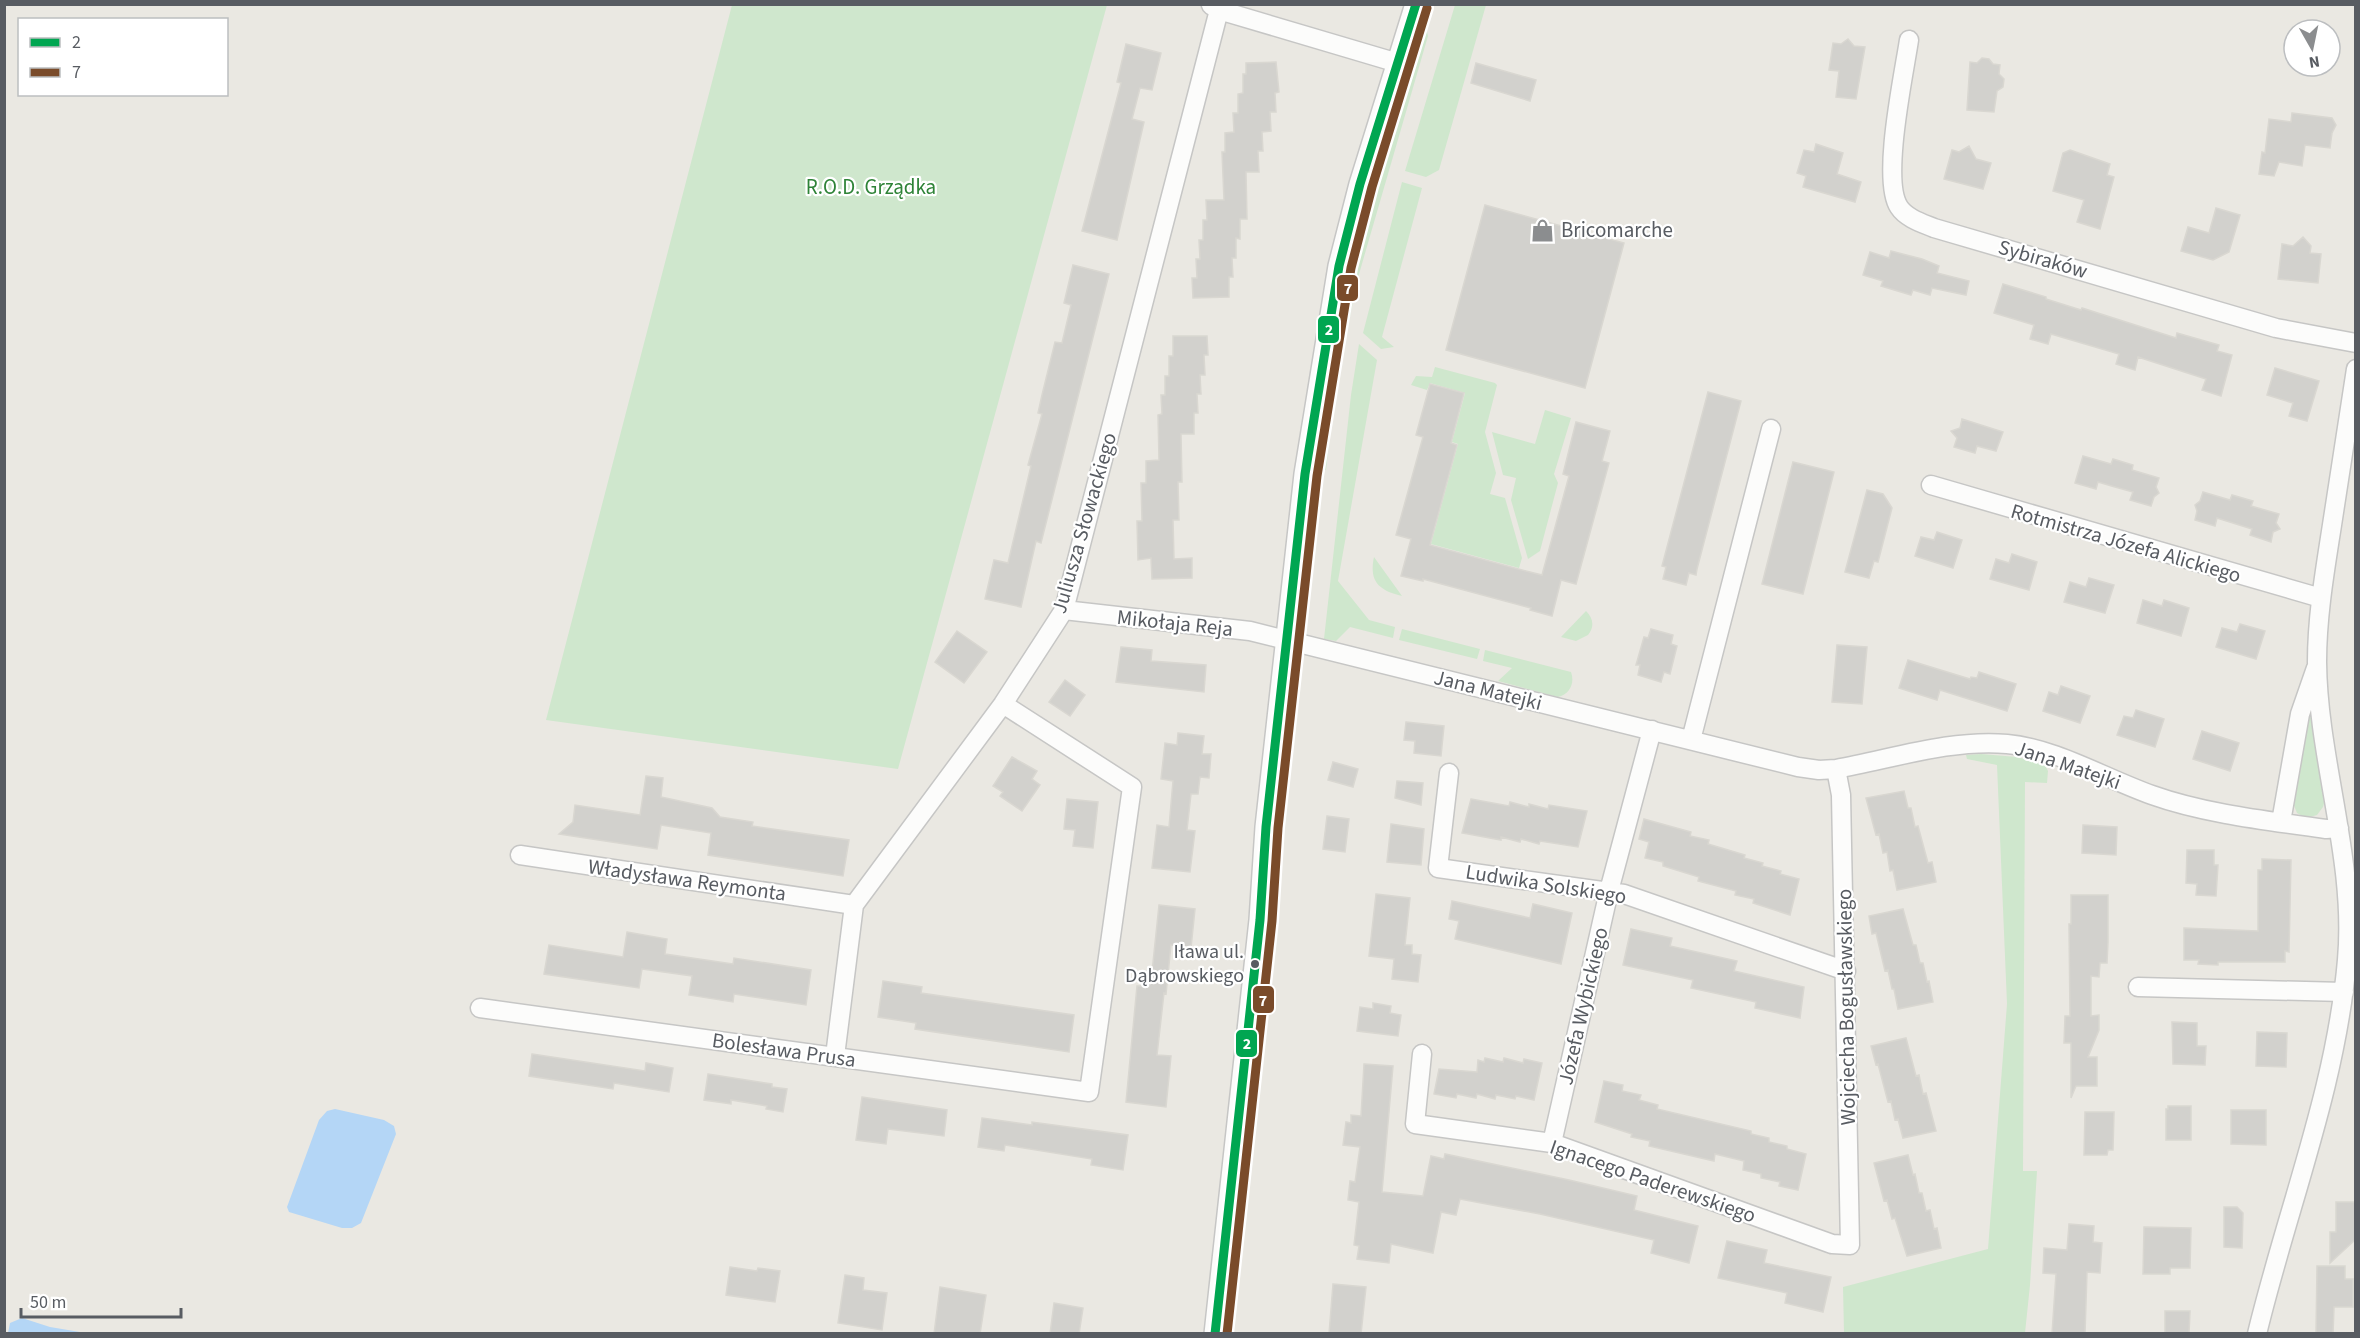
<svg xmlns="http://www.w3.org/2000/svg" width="2360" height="1338" viewBox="0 0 2360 1338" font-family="'Source Sans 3',sans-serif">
  <rect width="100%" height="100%" fill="#eae8e2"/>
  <path fill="#cfe7cd" d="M732,5H1107L898,769L546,720Z
    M1455,5H1486L1439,170L1426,177L1405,171Z
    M1424,31L1427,32L1428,36L1357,281L1335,392L1326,470H1322L1331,391L1352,279Z
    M1402,182L1422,188L1382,337L1394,347L1381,349L1363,333Z
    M1359,344L1377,360L1338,581L1369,620L1395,627L1393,638L1350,627L1336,641L1324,639L1351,395Z
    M1435,367L1495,383L1497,385L1485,432L1496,473L1490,494L1505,498L1522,558L1519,568L1431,544L1458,444L1452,442L1465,393L1430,383L1427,390L1411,385L1416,376L1432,377Z
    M1545,410L1571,418L1554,474L1558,483L1540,551L1528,559L1511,500L1516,478L1503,475L1492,432L1535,444Z
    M1374,557L1402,596C1378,590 1369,581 1374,557Z
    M1586,611C1593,618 1595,626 1588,635L1576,641L1561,637Z
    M1402,629L1480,649L1477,659L1399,640Z
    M1485,650L1571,672C1575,683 1570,694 1558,697L1498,681L1512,668L1483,661Z
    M2306,715L2313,718L2325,800L2323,807L2317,815L2306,818L2297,813L2293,803Z
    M1981,754L2017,757L2045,765L2048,771L2047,783L2025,782L2023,1171H2037L2030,1285L2025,1333H1844L1843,1287L1988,1249L2007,1004L1997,765L1967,759L1966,755Z"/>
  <path fill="#b4d6f6" d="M335,1109L384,1120L394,1126L396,1134L361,1223L352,1228H342L289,1212L287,1207L319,1120L327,1111Z
    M22,1318L50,1327L86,1333H8L10,1323Z"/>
  <path fill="#d2d1cd" stroke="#d9d7d1" stroke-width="1.5" d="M1848,39L1854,46L1865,47L1856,99L1836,97L1839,71L1829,70L1833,43L1841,44Z
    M1126,44L1161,53L1152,90L1140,88L1132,119L1144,122L1117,240L1082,231L1121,83L1117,82Z
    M1982,58L1989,59L1993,64L2000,65L1999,74L2004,79L2003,87L1997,91L1994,112L1967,110L1970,62L1977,63Z
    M1276,62L1279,92L1275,93L1276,112H1270L1271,131L1262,132L1263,151H1258L1259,172H1246L1247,219H1240V239L1236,238V258H1232L1233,277H1229V297L1193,298L1192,278H1197L1196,259H1200L1199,240H1203V220H1207L1206,200H1224L1222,152H1225V133L1234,132L1233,113H1238V94L1243,93V74H1246V63Z
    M1476,63L1536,80L1530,101L1471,83Z
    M2292,113L2332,118L2336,125L2332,133L2330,148L2305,145L2302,166L2279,162L2274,176L2259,174L2262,152L2265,153L2269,119L2291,122Z
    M1816,144L1843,153L1837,174L1861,182L1855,202L1803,187L1806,176L1797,173L1804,150L1814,152Z
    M1969,146L1976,159L1991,163L1983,189L1944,179L1952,150L1959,152Z
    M2070,150L2110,164L2107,175L2114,177L2100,229L2077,222L2084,200L2053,191L2063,153Z
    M1485,205L1624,243L1585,388L1446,350Z
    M2216,208L2240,215L2229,252L2213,260L2181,251L2188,227L2209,233Z
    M2303,237L2311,246L2310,253L2321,254L2318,283L2278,279L2282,244L2293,246Z
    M1891,251L1922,259L1939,266L1937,273L1969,281L1966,295L1932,288L1930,295L1913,290L1911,295L1881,286L1883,281L1863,275L1870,252L1889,258Z
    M1073,265L1109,274L1041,543L1036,541L1021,607L985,599L994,560L1008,563L1031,466L1028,465L1042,414L1038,413L1042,395L1055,342L1062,343L1071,305L1064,303Z
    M2003,284L2046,297V299L2081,310L2082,308L2176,338L2177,333L2219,345L2217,351L2232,355L2221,396L2202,390L2206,379L2138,357L2135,370L2116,364L2119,354L2051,334L2048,344L2030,339L2034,325L1994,313Z
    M1173,336H1207L1208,355H1204L1205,375H1200L1201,394H1197L1198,413H1194V434H1181L1182,482H1178L1179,520H1173L1174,559L1192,558V578L1152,579L1151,558L1138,560L1137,521H1142L1141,483H1146V461L1159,460L1158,415L1162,414L1161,395H1165V376H1169V356H1173Z
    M2275,368L2319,381L2307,421L2289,416L2293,403L2267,395Z
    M1430,384L1464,393L1451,443L1457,445L1430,545L1522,570L1542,575L1569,476L1563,474L1576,422L1610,431L1602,461L1609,463L1576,584L1561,580L1552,616L1530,610L1531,608L1423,579V581L1401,576L1411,539L1396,535L1423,437L1416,435Z
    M1708,392L1741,401L1697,569L1696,575L1689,573L1686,585L1663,579L1666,567L1662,566Z
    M1962,419L2003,432L1996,451L1977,446L1975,453L1954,447L1957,438L1951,431L1960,428Z
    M2083,456L2111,464L2113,459L2133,465L2132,470L2159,478L2156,487L2159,493L2154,497L2151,506L2130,500L2133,492L2115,487L2098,482L2096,489L2075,483Z
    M1793,462L1834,472L1803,594L1762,584Z
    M1867,490L1883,494L1892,508L1878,562L1874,561L1869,578L1845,572Z
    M2203,492L2230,500L2232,495L2253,501L2251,506L2279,514L2276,523L2280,529L2273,532L2271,542L2250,535L2252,529L2217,518L2215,526L2195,520L2197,511L2195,505L2200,501Z
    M1937,532L1962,540L1953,568L1915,556L1921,537L1934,540Z
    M2012,554L2037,562L2029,590L1990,579L1996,559L2009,563Z
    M2089,578L2114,585L2105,613L2064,602L2070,582L2086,587Z
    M2143,600L2162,606L2164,600L2189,608L2181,636L2137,623Z
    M2240,624L2265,631L2256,659L2216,647L2222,628L2237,632Z
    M1651,629L1673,635L1671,644L1677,646L1670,674L1664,672L1661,682L1638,675L1640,665H1636L1644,637L1648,638Z
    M957,631L987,652L964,683L935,662Z
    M1837,645L1867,647L1862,704L1832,702Z
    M1121,647L1152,650L1151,661L1206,665L1204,692L1116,682Z
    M1908,660L1970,679L1971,677L1977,678L1979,672L2016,684L2007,711L1940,690L1937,700L1899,688Z
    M1065,680L1085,695L1070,716L1049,702Z
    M2061,686L2090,696L2080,723L2043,711L2049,692L2058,695Z
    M2136,710L2164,719L2155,747L2117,735L2124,716L2133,718Z
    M1406,722L1444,726L1441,756L1414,753L1415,741L1404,740Z
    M2202,731L2239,743L2230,771L2193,759Z
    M1178,733L1204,736L1202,754H1211L1209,778L1200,777L1198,794H1191L1187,830L1195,831L1190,872L1152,868L1157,825L1169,827L1173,781L1161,779L1165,743L1177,745Z
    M1012,757L1037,771L1032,779L1040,785L1022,811L1000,796L1003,792L993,786Z
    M1333,762L1358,769L1353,787L1328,780Z
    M646,776L663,778L661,797L712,808L720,817L753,822L752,826L849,840L843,876L708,855L711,833L661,825L657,849L559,834L573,822L575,805L640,815Z
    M1397,781L1423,783L1421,805L1395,798Z
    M1904,791L1908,808H1911L1915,827L1918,826L1928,863L1932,862L1936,882L1897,890L1893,870L1890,871L1887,852L1883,853L1879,834L1876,835L1866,798Z
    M1067,799L1098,802L1093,848L1073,846L1075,830L1064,829Z
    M1471,799L1509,806L1510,802L1529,807V804L1548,809L1549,805L1587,811L1578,847L1540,841L1539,844L1521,839L1520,842L1501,837V840L1462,833Z
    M1327,816L1349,819L1345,852L1323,849Z
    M1644,819L1691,832L1690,836L1709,840L1708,844L1745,855L1744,858L1763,863L1762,866L1781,871L1780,874L1799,879L1790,915L1753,903L1754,899L1735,895L1736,891L1698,881L1699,877L1663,866V862L1645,858L1649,842L1639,839Z
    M1391,824L1424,829L1421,865L1387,862Z
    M2083,825L2117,827L2116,855L2082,853Z
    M2187,850H2214V865H2218L2216,896L2196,895L2197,884L2186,883Z
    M2262,859L2291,860L2289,952L2285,951V962H2218V965L2198,964L2199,960H2184V928L2258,931V870H2262Z
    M1376,894L1410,898L1405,945H1412V954L1421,955L1418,982L1392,979L1394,959L1369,956Z
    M2071,895H2108V942L2107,963H2100L2099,977L2091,976V1016L2099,1015V1030L2088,1057H2097V1086H2076L2071,1098V1043H2064L2065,1016H2070L2069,924H2071Z
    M1452,901L1530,918L1533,904L1572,913L1561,964L1455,939L1459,921L1449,919Z
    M1159,905L1195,909L1191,948L1171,945L1166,994L1164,993L1157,1055L1171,1056L1166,1107L1126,1102L1137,986H1143L1145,971L1152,972Z
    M1903,909L1913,945H1916L1920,963H1923L1927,982L1929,981L1933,1002L1898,1009L1894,989H1892L1888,970L1885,971L1876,933L1872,934L1869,916Z
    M1631,929L1672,938L1670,946L1737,961L1734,971L1804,987L1800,1018L1755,1008L1756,1002L1691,988L1693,980L1623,965Z
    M627,932L667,939L665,954L733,964L734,958L811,970L806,1005L734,994L733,1002L689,995L692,976L642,969L639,988L544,974L549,945L623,957Z
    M883,981L922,987L921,993L1074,1015L1069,1052L915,1029L916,1023L878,1017Z
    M1373,1003L1391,1006L1390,1013L1401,1015L1398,1036L1357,1031L1360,1007L1373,1009Z
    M2172,1022L2197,1023V1046H2206L2205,1065L2173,1064Z
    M2257,1032L2287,1033L2286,1067L2256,1066Z
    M1906,1038L1916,1076L1919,1075L1923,1094L1926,1093L1936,1131L1903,1138L1898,1119L1895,1120L1891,1101L1888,1102L1878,1064L1876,1065L1871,1046Z
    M532,1054L645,1071L646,1063L673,1068L669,1092L614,1083L613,1089L529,1076Z
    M1485,1058L1503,1062L1504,1058L1523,1063L1524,1059L1542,1063L1534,1100L1516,1096L1515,1099L1496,1095L1495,1099L1477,1094L1476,1098L1457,1094L1456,1098L1434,1094L1439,1069L1477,1072L1478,1060L1484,1062Z
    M1364,1064L1393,1066L1382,1192L1423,1196L1431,1156L1444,1159L1445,1154L1569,1180L1637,1196L1634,1210L1698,1226L1689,1263L1651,1253L1654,1240L1540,1214L1460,1199L1456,1215L1441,1212L1433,1253L1391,1244L1389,1263L1357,1259L1359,1246L1354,1245L1359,1202L1348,1200L1350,1181L1355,1182L1360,1147L1343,1145L1346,1122L1351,1123V1115L1361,1116Z
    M708,1074L772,1084V1087L787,1089L783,1112L766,1109L767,1106L731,1100V1104L704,1100Z
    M1604,1081L1623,1085L1622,1091L1641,1095L1639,1100L1658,1105L1657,1109L1751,1131V1134L1769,1138V1142L1787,1146V1149L1806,1154L1798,1190L1779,1186L1780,1182L1761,1178V1174L1743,1170L1744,1161L1715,1154L1714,1161L1649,1146L1650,1141L1631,1137L1632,1134L1595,1122Z
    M862,1097L947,1110L944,1136L888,1129L886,1144L856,1140Z
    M2168,1106H2191V1140H2166V1109H2168Z
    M2231,1110H2266V1145L2231,1144Z
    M2085,1112H2114L2113,1150H2108L2107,1155H2084Z
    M982,1118L1032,1125V1122L1128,1135L1123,1170L1091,1165L1092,1159L1005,1145L1004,1151L978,1147Z
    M1908,1155L1913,1175L1915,1174L1919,1193H1922L1926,1211L1930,1210L1934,1229L1937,1228L1941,1248L1907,1256L1895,1218L1892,1219L1887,1200L1884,1201L1874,1163Z
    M2336,1202H2355V1240L2330,1263V1232H2336Z
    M2224,1207H2237L2243,1213L2242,1248L2224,1247Z
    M2069,1224L2094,1226L2093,1242L2102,1243L2100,1273L2087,1272L2085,1334H2052L2056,1274L2043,1273L2044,1248L2067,1250Z
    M2144,1227L2191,1228L2190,1268H2170V1274H2143Z
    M1727,1241L1767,1250L1764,1263L1831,1277L1823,1312L1785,1303L1787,1293L1718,1278Z
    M2317,1266H2345V1279H2353V1307H2334L2333,1334H2316Z
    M730,1267L757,1271L758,1268L780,1271L775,1302L726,1295Z
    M845,1275L864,1278L863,1290L887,1293L882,1330L838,1323Z
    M1333,1284L1366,1287L1361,1334H1329Z
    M940,1287L986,1295L980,1334H934Z
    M1054,1303L1083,1308L1079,1334H1050Z
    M2165,1311H2190L2189,1334H2165Z"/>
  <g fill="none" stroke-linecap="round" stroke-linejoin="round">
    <defs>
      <path id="minor" d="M1211,5L1219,10L1398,63
        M1909,40C1904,74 1881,180 1899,207C1906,218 1922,223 1934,228L2276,328L2356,343
        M1931,485L2321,598
        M1064,610L1250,631L1798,767L1819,770L1836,769C1892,759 1950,739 2007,744C2055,748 2106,779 2152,795C2205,814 2270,821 2326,829L2339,828
        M1691,740L1771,429
        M1449,773L1438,868L1624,894L1846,971
        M2281,822L2300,714L2316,668
        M520,855L854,905
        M2138,987L2344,992
        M480,1008L1089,1092L1132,787L1003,704
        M1422,1054L1415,1124L1552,1143L1832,1244L1850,1245L1841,795L1836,769
        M835,1056L854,905L1003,704L1064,610L1219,10
        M1552,1143L1609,891L1652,730
        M2257,1334C2287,1209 2336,1089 2347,960C2356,860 2318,761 2317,662C2317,616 2325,570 2332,525C2340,473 2348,421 2356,369"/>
      <path id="tertiary" d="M1215,1334L1260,920L1266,827L1305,474L1339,266L1360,184L1416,4"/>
    </defs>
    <use href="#minor" stroke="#c6c6c5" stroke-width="21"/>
    <use href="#tertiary" stroke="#c6c6c5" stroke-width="24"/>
    <use href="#minor" stroke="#fcfcfb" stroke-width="18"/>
    <use href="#tertiary" stroke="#fcfcfb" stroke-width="21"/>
    <defs>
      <path id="bus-1" d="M1215,1334L1260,920L1266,827L1305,474L1339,266L1360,184L1416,4"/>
      <path id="bus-2" d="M1227,1334L1272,921L1278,828L1317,476L1351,268L1372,187L1427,8"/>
    </defs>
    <use href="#bus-1" stroke="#fff" stroke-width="14"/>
    <use href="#bus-2" stroke="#fff" stroke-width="14"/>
    <use href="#bus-1" stroke="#00a651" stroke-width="9"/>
    <use href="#bus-2" stroke="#7a4b2a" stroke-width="9"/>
  </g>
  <defs>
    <symbol id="shop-bare" viewBox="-9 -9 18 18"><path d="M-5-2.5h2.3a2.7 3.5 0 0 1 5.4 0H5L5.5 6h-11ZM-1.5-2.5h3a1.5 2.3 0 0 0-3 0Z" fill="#8b8d8f" stroke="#fff" stroke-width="2.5" paint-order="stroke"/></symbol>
  </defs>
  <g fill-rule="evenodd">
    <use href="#shop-bare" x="1526" y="214" width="33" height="33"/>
  </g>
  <circle fill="#585c62" stroke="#fff" stroke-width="2" cx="1255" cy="964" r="5"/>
  <g text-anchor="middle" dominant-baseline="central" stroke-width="4.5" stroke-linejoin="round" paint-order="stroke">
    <g font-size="20" fill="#585c62" stroke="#fff" text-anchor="end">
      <text x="1244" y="952">Iława ul.<tspan x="1244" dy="24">Dąbrowskiego</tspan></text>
    </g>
    <g font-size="21" fill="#2e8337" stroke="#fff">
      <text x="871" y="187">R.O.D. Grządka</text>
    </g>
    <g font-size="21" fill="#585c62" stroke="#fff" text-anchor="start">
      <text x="1561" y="230">Bricomarche</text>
    </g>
    <g font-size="21" fill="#585c62" stroke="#fff">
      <text transform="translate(2043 259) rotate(16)">Sybiraków</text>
      <text transform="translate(1084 523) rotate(-74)">Juliusza Słowackiego</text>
      <text transform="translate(2126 543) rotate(16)">Rotmistrza Józefa Alickiego</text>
      <text transform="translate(1175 623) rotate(6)">Mikołaja Reja</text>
      <text transform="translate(1488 690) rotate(14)">Jana Matejki</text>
      <text transform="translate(2068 765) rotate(19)">Jana Matejki</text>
      <text transform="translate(687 880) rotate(8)">Władysława Reymonta</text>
      <text transform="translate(1546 884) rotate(9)">Ludwika Solskiego</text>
      <text transform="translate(1583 1006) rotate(-77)">Józefa Wybickiego</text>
      <text transform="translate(1846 1007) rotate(-91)">Wojciecha Bogusławskiego</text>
      <text transform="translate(784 1050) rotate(8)">Bolesława Prusa</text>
      <text transform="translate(1653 1181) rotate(19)">Ignacego Paderewskiego</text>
    </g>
  </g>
  <g stroke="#fff" stroke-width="2">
    <rect x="1336" y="274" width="23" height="28" rx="6" fill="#7a4b2a"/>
    <rect x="1317" y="315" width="23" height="29" rx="6" fill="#00a651"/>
    <rect x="1252" y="985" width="23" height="29" rx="6" fill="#7a4b2a"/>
    <rect x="1235" y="1029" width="23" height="29" rx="6" fill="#00a651"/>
  </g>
  <g font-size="16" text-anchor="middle" font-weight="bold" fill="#fff">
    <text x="1348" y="294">7</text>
    <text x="1329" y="335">2</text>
    <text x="1263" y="1006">7</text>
    <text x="1247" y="1049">2</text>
  </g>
  <rect width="2360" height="1338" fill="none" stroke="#585c62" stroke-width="12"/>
  <rect x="18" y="18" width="210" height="78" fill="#ffffff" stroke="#bcbec0" stroke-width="1.5"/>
  <rect x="30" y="38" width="30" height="9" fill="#00a651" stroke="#bcbec0" stroke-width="1.5"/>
  <text x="72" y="48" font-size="18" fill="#585c62">2</text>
  <rect x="30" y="68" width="30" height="9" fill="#7a4b2a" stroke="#bcbec0" stroke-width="1.5"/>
  <text x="72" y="78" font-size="18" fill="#585c62">7</text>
  <g transform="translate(2312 48) rotate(171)"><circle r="28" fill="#ffffff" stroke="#bcbec0" stroke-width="1.5"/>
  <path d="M0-4.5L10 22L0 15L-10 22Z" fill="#8b8d8f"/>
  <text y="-9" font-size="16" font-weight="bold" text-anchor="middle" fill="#585c62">N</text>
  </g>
  <path d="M21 1308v9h160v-9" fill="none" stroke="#585c62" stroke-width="3"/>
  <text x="30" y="1308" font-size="18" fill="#585c62" stroke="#ffffff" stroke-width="4.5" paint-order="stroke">50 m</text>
</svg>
